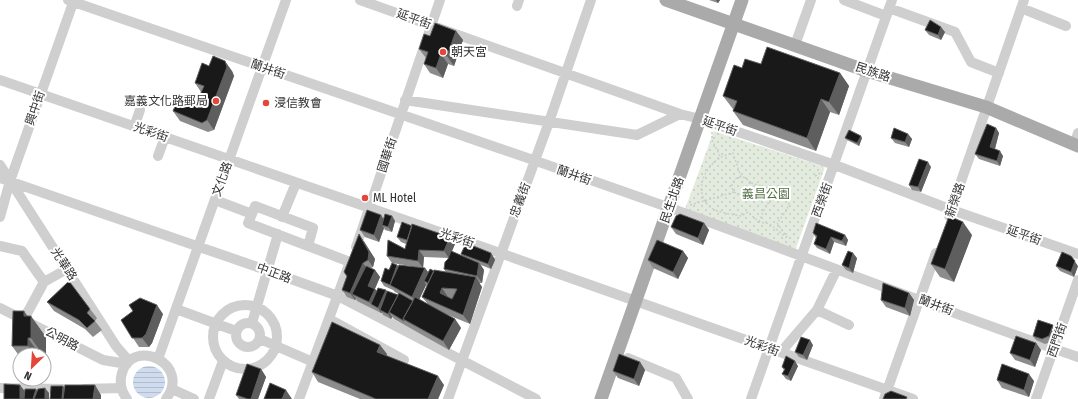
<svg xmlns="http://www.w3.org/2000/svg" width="1078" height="399" viewBox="0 0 1078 399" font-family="'Fira Sans Condensed','Noto Sans TC',sans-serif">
  <defs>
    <pattern id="park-dots" width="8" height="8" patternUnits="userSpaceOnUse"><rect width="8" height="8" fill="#e3ebde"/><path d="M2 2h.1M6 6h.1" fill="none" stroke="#c3cabf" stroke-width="1.8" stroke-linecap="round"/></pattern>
    <pattern id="water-rules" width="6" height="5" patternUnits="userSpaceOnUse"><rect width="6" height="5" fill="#cedced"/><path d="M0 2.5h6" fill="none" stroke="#b1bdcc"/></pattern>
  </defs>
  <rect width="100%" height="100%" fill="#fff"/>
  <path fill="url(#park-dots)" d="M714,131L825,167L795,251L685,209Z"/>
  <path fill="url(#water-rules)" d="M133 382a16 16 0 1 1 32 0a16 16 0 1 1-32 0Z"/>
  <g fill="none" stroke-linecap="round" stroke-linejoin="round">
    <path stroke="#ccc" stroke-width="1.5" stroke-dasharray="2 2" stroke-linecap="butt" d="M712,132V140L720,156
      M815,176L822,172
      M732 186a9 9 0 1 1 18 0a9 9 0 1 1-18 0Z
      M741,177L733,153C708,157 690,190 710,207C718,213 731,214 741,216L748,212L759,222L770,224L788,239
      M751,183L776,190
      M690,205L734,192
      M759,222L764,210L776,190H786L790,199L787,210L777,223L787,237"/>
    <path stroke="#cfcfcf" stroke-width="10" d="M68,0C273,71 479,140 684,213C815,260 946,312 1078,357
      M360,0L680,114L700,119L835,165L952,210L1078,254
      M844,0L886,16
      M517,6L519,0
      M889,8L955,32L971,62L999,73
      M1021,8L1066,26
      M795,45L811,0
      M0,80L500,253L913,399
      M405,100L637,135L680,114
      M134,127L140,110
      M1074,145L1078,133
      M158,156L165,137
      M0,165L116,346L129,361
      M0,178L266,270L338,296L536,399
      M215,200L252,214L248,223L308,246L313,228L255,206L252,214
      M949,216L1024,0
      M0,217L10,181L74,0
      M282,217L296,183
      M0,246L22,251L44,282
      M308,246L350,262
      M356,247L440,0
      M213 337a32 32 0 1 1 64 0a32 32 0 1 1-64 0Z
      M0,308L103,360L127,364
      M176,309L236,331
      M817,310L849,325
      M24,319L44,282L67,269
      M329,319L404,360
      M236 335a12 12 0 1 1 24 0a12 12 0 1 1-24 0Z
      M252,323L278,234
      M260,339L313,362
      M781,352L817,310L836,271
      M628,358L676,378L688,399
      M158,359L286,0
      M0,388L64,389
      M84,389L121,388
      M172,389L194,399
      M127,399C121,391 119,383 122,373C133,336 192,364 166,399
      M209,399L223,361
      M299,399L350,262
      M448,399L549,122L591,0
      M751,399L892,0
      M884,399L936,253
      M1036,399L1078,280"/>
    <path stroke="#aaa" stroke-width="13" d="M666,0L867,71L986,107L1078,146
      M601,399L742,0"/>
  </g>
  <path fill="#8c8c8c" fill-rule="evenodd" d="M709,0H720L718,3Z
    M925,30L945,32L941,40L929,35Z
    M456,31L463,40L454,66L448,64L443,78L430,73L424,64L426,58L419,49L430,36Z
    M761,64L840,73L849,86L839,115L830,112L816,151L743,125L733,111L734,110L733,109L723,96L742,68Z
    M209,66L232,71L234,76L214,130L208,132L180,121L173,111L196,104L201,92L195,83Z
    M996,128L999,133L995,149L1003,156L1000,166L979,159L975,154Z
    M908,134L912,139L909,147L895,143L891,138Z
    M845,138H862L859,146L847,140Z
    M931,167L921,192L912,190L909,185Z
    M381,215L383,219L392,216L395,221L392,232L385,230L384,228L379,242L365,237L360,230Z
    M704,223L709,230L703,245L676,234L671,227Z
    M813,233L845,235L848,240L846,246L834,242L830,254L817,248L814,244L816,238Z
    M972,235L954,282L940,277L931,264Z
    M397,237L455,244L452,251L462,256L461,254L491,253L494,258L495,260L491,269L481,265L484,270L482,283H479L482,287L470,324L441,312L455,319L461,328L449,350L394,319L392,317L391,319L383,315L382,313H381L357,301L356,299L355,300L347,297L342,290L347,277L344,272L364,241L375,259L373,267L371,268L375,270L380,277L375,289L377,291L387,292L398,295L399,294L395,292L393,290L384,286L381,281L389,270L397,265L398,267L425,268L428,272L434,271L446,272L444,269L449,258L424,257L423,268L392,263L387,256L405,249L406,244L401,242ZM426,285L427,286L422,297L428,304L419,300Z
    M683,251L688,258L678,279L653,268L648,260Z
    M857,258L853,273L846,270L842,265Z
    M1056,266H1078L1074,277L1060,271Z
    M909,293L914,300L910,316L886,307L881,300Z
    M47,302L90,309L97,318L95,321L102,330L93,337L85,329L54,311Z
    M163,314L152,343L149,347H139L121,320Z
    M28,316L46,337V359H44V355H20V357L12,346Z
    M1056,330L1053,341L1045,344L1036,340L1033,336Z
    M1036,343L1041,350L1035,367L1015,360L1010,353Z
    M813,345L807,360L799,357L795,352Z
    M387,354L386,355L444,385L438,399H360L318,382L312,372Z
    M640,362L645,370L639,386L618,378L613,371Z
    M798,366L791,381L786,379L782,374L784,370L782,367Z
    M261,369L266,377L258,399H239L236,395Z
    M997,380L1034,381L1029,397L1002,388Z"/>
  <path fill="#5e5e5e" d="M716,0H720L718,3Z
    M941,27L945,32L941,40L938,35Z
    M456,31L463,40L454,66L447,56Z
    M441,54L448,64L443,78L436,68Z
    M225,61L232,71L234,76L214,130L207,120Z
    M840,73L849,86L839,115L829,102Z
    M821,99L830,112L816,151L807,138Z
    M996,128L999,133L994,152L990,147Z
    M908,134L912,139L909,147L905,142Z
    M861,136L862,138L859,146L857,143Z
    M1000,151L1003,156L1000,166L997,161Z
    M928,162L931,167L921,192L918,187Z
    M381,215L386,223L382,225L384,228L379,242L374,235Z
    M392,216L395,221L392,232L388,227Z
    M963,222L972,235L954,282L945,269Z
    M704,223L709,230L703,245L698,238Z
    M359,234L375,259L373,267L368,260Z
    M845,235L848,240L846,246L842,241Z
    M450,237L455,244L449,258L444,251Z
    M831,237L834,242L830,254L826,249Z
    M419,250L424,257L423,268L418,261Z
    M683,251L688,258L678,279L673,272Z
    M491,253L494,258L495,260L491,269L488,264Z
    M853,253L857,258L853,273L849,268Z
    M1071,256L1078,266L1074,277L1071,272Z
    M363,263L368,270L352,294L356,299L355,300L350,293Z
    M479,263L484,270L482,283L477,276Z
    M397,265L401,270L390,285L393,290L390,285Z
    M425,268L431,276L424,281L426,285L417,304L412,297Z
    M375,270L380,277L373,293L368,286Z
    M476,277L482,287L470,324L463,315Z
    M442,288L448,297L440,293Z
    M375,289L380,296L371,304L369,302Z
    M386,290L390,295L380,310L382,313H381L378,308Z
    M909,293L914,300L910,316L905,308Z
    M157,305L163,314L152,343L149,347L142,338Z
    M24,311L31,321V316L46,337V359L44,355H43L31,338L24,316Z
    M389,312L392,317L391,319L388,314Z
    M455,319L461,328L449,350L443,341Z
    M1053,325L1056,330L1053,341L1049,336Z
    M28,338L40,355H34L28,346Z
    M810,340L813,345L807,360L803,355Z
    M1036,343L1041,350L1035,367L1030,360Z
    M380,345L387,354L384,361L377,352Z
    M795,361L798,366L791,381L788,376Z
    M640,362L645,370L639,386L634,379Z
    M261,369L266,377L258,399H251Z
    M1029,374L1034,381L1029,397L1024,390Z
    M438,376L444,385L438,399H428Z
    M20,385L27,394V399H20Z
    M95,385L101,395V399H93Z
    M63,386L70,396V399H62Z
    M45,388L49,393V399H45Z
    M36,389L39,394L38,399H33Z
    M286,390L292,399H282Z"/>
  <path fill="#191919" stroke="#5e5e5e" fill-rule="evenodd" d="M930,20L941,27L938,35L925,30Z
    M435,23L456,31L447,56L441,54L436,68L424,64L428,52L419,49L424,34L430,36Z
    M767,47L840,73L829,102L821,99L807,138L733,111L737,101L723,96L734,65L742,68L745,59L761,64Z
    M213,56L225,61L227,67L207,120L202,123L173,111L179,97L196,104L204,86L195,83L202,63L209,66Z
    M987,124L996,128L990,147L1000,151L997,161L975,154Z
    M894,128L908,134L905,142L891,138Z
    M849,130L861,136L857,143L845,138Z
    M919,159L928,162L918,187L909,185Z
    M367,210L381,215L374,235L360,230Z
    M385,214L392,216L388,227L382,225Z
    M680,214L704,223L698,238L671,227L676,216Z
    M949,216L963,222L945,269L931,264Z
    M402,222L412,226L407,240L397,237Z
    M816,223L845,235L842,241L831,237L826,249L814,244L817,236L813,233Z
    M412,224L450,237L444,251L419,250L418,261L387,256L388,240L405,249Z
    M359,234L369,252L368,260L363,263L350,293L342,290L347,276L344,272Z
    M657,240L683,251L673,272L648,260Z
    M466,243L491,253V256L488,264L461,254Z
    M451,251L479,263L477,276L444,269L445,262L448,259Z
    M848,251L853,253L849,268L842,265Z
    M1062,252L1071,256L1075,261L1071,272L1056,266Z
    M392,263L397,265L390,285L381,281L385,268L389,270Z
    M399,265L425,268L412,297L390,285Z
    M366,266L375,270L368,286L375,289L369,302L352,294Z
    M430,269L434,271L428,283L424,281Z
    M434,270L476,277L463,315L422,297ZM442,288L457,289L452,299L440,293Z
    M69,281L90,309L87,313L95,321L87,328L79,320L47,302Z
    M883,283L909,293L905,308L881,300Z
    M378,288L386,290L378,308L371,304Z
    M387,291L398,295L388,314L380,310Z
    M399,293L413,301L403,319L404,321L389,312Z
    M415,297L455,319L443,341L403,319Z
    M140,298L157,305L146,334L142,338H132L121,320L133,311L129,305Z
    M13,311H24V316H31V338H28V346H12Z
    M1038,320L1053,325L1049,336L1042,339L1033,336Z
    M332,322L380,345L377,352L438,376L428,399H376L312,372Z
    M1016,336L1036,343L1030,360L1010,353Z
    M801,337L810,340L803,355L795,352Z
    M619,354L640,362L634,379L613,371Z
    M786,356L795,361L788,376L782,374L785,369L782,367Z
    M247,364L261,369L251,399H248L236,395Z
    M1002,364L1029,374L1024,390L997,380Z
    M270,383L286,390L282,399H264Z
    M4,384L20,385V399H4Z
    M65,385H95L93,399H63Z
    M51,386H63L62,399H50Z
    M45,388V399H34L38,389Z
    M25,389H36L33,399H24Z
    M891,391L907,397L906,399H883L885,394Z"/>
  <g fill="#e44639" stroke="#fff" stroke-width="1.5">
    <circle cx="443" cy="52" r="4"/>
    <circle cx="216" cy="101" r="4"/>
    <circle cx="266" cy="103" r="4"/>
    <circle cx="365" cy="198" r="4"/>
  </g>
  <g text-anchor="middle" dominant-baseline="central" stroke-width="4" stroke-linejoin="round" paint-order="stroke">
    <g font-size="12" fill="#323232" stroke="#fff">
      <text transform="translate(414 19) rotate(20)">延平街</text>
      <text transform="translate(268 69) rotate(19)">蘭井街</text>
      <text transform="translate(873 72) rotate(18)">民族路</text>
      <text transform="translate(35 108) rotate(-71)">興中街</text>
      <text transform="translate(720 126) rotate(19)">延平街</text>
      <text transform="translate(151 132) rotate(19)">光彩街</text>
      <text transform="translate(387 155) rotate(-72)">國華街</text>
      <text transform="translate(574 175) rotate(19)">蘭井街</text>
      <text transform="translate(222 179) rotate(-70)">文化路</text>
      <text transform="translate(520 200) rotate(-69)">忠義街</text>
      <text transform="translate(672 200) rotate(-71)">民生北路</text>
      <text transform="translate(822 200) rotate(-70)">西榮街</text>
      <text transform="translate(955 200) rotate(-71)">新榮路</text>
      <text transform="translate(1024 235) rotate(19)">延平街</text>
      <text transform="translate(457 238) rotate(19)">光彩街</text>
      <text transform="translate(64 264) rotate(57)">光華路</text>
      <text transform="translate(274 273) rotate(20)">中正路</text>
      <text transform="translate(936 305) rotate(20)">蘭井街</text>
      <text transform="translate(62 339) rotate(28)">公明路</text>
      <text transform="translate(1057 340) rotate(-71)">西門街</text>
      <text transform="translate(762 346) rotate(20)">光彩街</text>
    </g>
    <g font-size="12" fill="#323232" stroke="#fff" text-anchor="start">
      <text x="451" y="52">朝天宮</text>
      <text x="208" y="101" text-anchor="end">嘉義文化路郵局</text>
      <text x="274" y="103">浸信教會</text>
      <text x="373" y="198">ML Hotel</text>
    </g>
    <g font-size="12" fill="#4e6e3f" stroke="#fff">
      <text x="766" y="194">義昌公園</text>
    </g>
  </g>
  <g transform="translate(32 367) rotate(205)"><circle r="19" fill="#ffffff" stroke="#adadad"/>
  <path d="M0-3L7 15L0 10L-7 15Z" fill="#e44639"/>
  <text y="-6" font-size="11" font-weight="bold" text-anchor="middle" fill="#323232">N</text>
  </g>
</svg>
